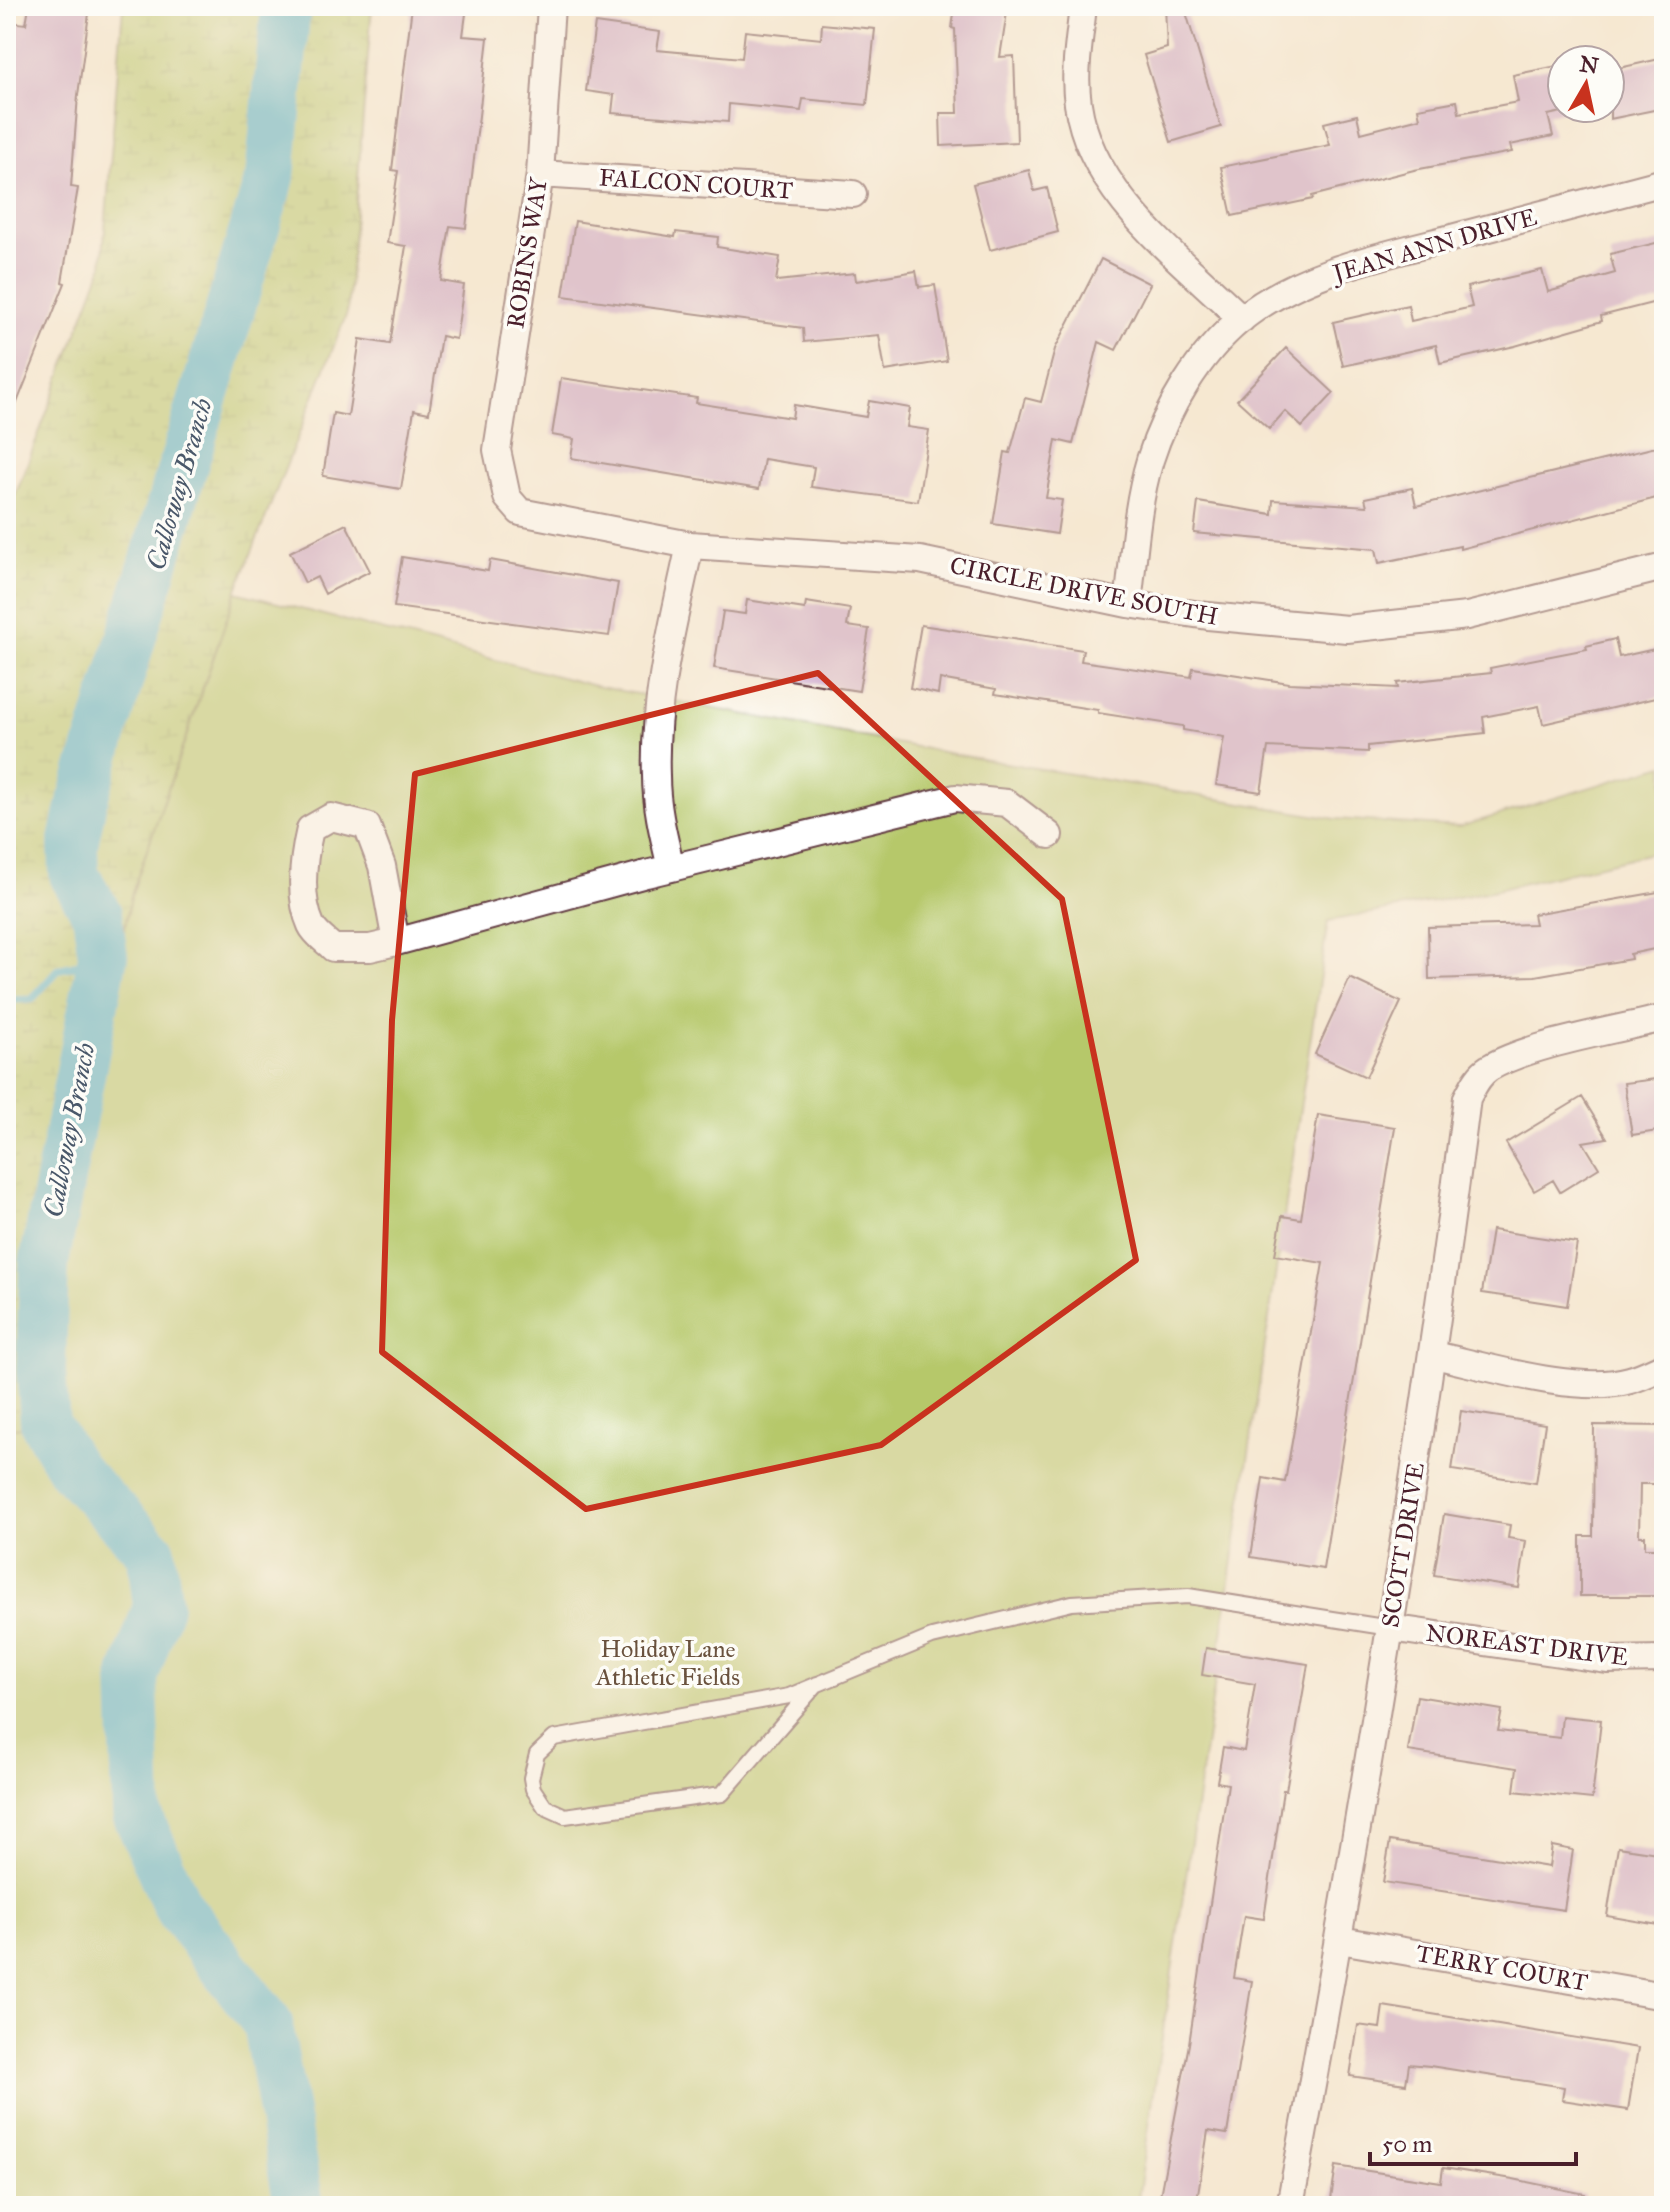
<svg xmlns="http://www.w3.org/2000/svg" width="1670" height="2212" viewBox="0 0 1670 2212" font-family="'IM FELL Great Primer',serif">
  <defs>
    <pattern id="wetland-marsh" width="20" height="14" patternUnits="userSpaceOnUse" patternTransform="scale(2)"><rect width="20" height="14" fill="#b6c86b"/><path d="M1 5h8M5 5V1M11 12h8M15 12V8" fill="none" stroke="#9eab5d"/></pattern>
  </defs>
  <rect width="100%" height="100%" fill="#fdfcf7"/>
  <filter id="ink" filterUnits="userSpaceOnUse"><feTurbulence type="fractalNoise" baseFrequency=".0125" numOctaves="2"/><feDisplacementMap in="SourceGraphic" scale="16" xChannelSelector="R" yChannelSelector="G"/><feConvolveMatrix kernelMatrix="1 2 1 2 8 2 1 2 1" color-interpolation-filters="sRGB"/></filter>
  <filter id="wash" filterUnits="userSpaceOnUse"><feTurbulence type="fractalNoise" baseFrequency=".006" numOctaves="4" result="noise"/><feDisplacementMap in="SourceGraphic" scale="32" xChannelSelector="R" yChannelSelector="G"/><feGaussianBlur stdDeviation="1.8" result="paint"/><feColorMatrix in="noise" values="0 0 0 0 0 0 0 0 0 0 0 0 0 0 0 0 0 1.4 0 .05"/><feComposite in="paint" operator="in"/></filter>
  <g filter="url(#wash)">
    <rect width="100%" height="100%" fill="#f6e8d1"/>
    <path fill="#b6c86b" stroke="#80744b" stroke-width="2" d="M236,592L595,686L958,755L1336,819L1459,827L1664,765V850L1496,890L1328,921L1137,2206H6V1429L57,1421L58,1256L131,896Z"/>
    <path fill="url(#wetland-marsh)" stroke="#80744b" stroke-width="2" d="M123,6H372L347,313L236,592L131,896L58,1256L57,1422L6,1429V520L102,267Z"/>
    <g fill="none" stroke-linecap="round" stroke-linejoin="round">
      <path stroke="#4aaec9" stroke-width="8" d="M6,1000L32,999L59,969L76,965L93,974L98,981"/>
      <path stroke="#4aaec9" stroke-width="50" d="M286,6L270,177L82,802L73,845L74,875L97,914L103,956L44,1263L41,1371L45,1423L72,1469L151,1552L158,1606L133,1678L137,1814L178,1907L268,2024L299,2206"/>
    </g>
    <g id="blocks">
      <path fill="#c599c4" d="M29,6H90L78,95L71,187L78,188L62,282L65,283L8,425L6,43L8,22L26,24Z
        M412,6H467L463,36L488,38L466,228L450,226L441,281L464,285L456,339L441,336L429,413L414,410L401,489L323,476L333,413L348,416L360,339L390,344L406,246L387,243L398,171L392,170Z
        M955,6H1008L1000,57L1014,56L1017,142L941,146L940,113H958L955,29L952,28Z
        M1165,6H1184L1221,127L1171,142L1144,55L1167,48Z
        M595,23L660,32L657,50L742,58L745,31L821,39L822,24L875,29L867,105L803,99L801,111L729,104L728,122L612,113L614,95L586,91Z
        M1664,58V108L1610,119V70Z
        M1562,65V112L1548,115L1553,136L1510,145L1512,152L1414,170L1312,196L1313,199L1232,216L1221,167L1330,145L1324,123L1357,115L1361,133L1420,118L1418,108L1457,101L1459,113L1518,102L1513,75Z
        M1029,170L1034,191L1047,188L1058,232L990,250L973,184Z
        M575,221L675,237L676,232L718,237L717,247L780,257L776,281L855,273L856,281L916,271L919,287L935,285L947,361L885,371L879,335L804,342L803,328L563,296Z
        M1664,241V300L1601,316L1602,321L1515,346L1440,363L1436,345L1343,366L1333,322L1408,305L1411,321L1472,307L1467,287L1542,270L1548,292L1615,273L1610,254Z
        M1101,259L1150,284L1116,350L1099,342L1073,444L1056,440L1046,498L1062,500L1057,534L993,524L1005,452L1010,453L1025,398L1041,402L1055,349Z
        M1286,348L1334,393L1302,427L1285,411L1269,429L1237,400Z
        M561,378L697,398L696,403L792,418L794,405L866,417L869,401L910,408L907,427L929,430L918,501L811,487L814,467L764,459L759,489L571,458L574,439L552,435Z
        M1664,445V496L1460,549V546L1379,563L1376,549L1194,533L1198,502L1272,514L1273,500L1367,506L1365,498L1412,488L1416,506Z
        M346,524L370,571L325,594L317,577L305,583L290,552Z
        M402,557L488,571L490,560L618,583L609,636L394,607Z
        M747,600L805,609L806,602L850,609L847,626L869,629L859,691L714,668L723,611L745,614Z
        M921,625L1083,650L1081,661L1191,677L1193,668L1289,683L1398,688L1397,683L1491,673L1490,668L1587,649L1586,646L1615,639L1619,657L1664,647V696L1543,724L1539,706L1483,717L1485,733L1368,746V752L1268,747L1261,792L1216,785L1224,737L1183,730V726L1098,713V710L995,694L996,689L940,679L938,694L910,688Z
        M1664,891V947L1630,954L1631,959L1535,976L1429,979L1428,927L1535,924L1533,914Z
        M1350,978L1401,1002L1366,1077L1315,1054Z
        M1664,1078V1130L1632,1135L1624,1083Z
        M1582,1097L1607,1138L1583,1142L1599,1168L1560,1192L1553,1180L1534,1191L1506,1143Z
        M1318,1115L1395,1127L1323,1569L1251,1557L1263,1478L1285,1482L1323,1263L1275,1255L1282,1216L1301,1219Z
        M1492,1230L1577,1243L1567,1306L1482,1293Z
        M1461,1411L1545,1424L1536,1483L1452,1470Z
        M1594,1425L1664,1426V1484H1640L1639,1536H1645V1548H1664V1596H1580V1536H1593Z
        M1444,1514L1510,1525L1508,1538L1526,1541L1519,1588L1434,1575Z
        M1206,1648L1308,1664L1286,1790H1283L1264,1919L1244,1916L1234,1978L1252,1981L1227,2134L1208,2131L1196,2206H1158L1189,2044L1228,1784L1217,1782L1223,1747L1244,1751L1255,1684L1202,1675Z
        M1417,1696L1502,1710L1498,1731L1560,1738L1562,1716L1601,1720L1592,1799L1514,1791L1517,1768L1408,1751Z
        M1390,1841L1549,1867L1552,1846L1573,1850L1564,1910L1383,1882Z
        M1618,1847L1664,1854V1926L1607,1916Z
        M1383,2006L1638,2048L1628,2110L1562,2100L1564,2087L1430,2066L1409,2064L1406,2084L1350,2076L1358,2025L1380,2028Z
        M1336,2166L1441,2182L1443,2168L1513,2179L1585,2194L1584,2206H1425L1401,2202V2206H1330Z"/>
    </g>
  </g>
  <g filter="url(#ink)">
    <use href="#blocks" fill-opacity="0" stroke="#643d44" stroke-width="2"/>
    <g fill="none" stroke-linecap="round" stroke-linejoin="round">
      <defs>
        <path id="service" d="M817,1684L722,1794L565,1816L545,1807L533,1789L531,1778L537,1754L554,1738L789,1696L932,1637L1072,1603L1188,1596L1390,1628"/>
        <path id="minor" d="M551,6L540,174L497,450L507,497L520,512L690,545L920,560L1128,604L1208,616L1347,629L1467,616L1664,567
          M1083,6C1080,37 1073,72 1078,104C1091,195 1180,258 1242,319
          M540,174L853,194
          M1128,604C1134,556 1136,506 1150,460C1166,409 1199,354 1240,320C1300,271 1386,255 1459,236C1527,218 1596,200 1664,182
          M671,868C664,838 656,807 656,776C653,698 674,621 690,545
          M396,942L382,866L367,826L331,817L310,829C303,859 298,896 311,925C315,934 326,941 333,948H370L396,942L646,874L671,868L955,798L1007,803L1049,835
          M1434,1355C1485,1366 1579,1395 1630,1380C1641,1377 1653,1371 1664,1366
          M1390,1628L1607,1660L1664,1659
          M1340,1940L1664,1996
          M1290,2206C1358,1838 1419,1469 1467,1098C1473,1087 1478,1075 1489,1068C1529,1044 1616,1030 1664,1018"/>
      </defs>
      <use href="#service" stroke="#643d44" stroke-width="18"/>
      <use href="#minor" stroke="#643d44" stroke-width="30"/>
      <use href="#service" stroke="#fff" stroke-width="14"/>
      <use href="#minor" stroke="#fff" stroke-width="26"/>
    </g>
  </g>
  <path d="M0 0H1670V2212H0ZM818,673L1062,899L1136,1260L881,1445L586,1509L382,1352L392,1020L415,774Z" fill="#f6e8d1" fill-opacity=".55" fill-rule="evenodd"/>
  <path fill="none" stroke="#c8321e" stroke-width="6" stroke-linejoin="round" d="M818,673L1062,899L1136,1260L881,1445L586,1509L382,1352L392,1020L415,774Z"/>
  <g text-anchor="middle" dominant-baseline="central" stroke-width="7" stroke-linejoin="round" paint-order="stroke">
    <g font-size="24" fill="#4a1f2b" stroke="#fdfcf7">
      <text transform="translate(696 184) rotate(4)">FALCON COURT</text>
      <text transform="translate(1435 245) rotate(-16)">JEAN ANN DRIVE</text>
      <text transform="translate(527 253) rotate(-81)">ROBINS WAY</text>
      <text transform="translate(1084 591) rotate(11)">CIRCLE DRIVE SOUTH</text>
      <text transform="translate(1403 1545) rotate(-81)">SCOTT DRIVE</text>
      <text transform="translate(1527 1645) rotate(7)">NOREAST DRIVE</text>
      <text transform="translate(1502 1968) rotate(10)">TERRY COURT</text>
    </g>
    <g font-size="24" fill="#6a523e" stroke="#fdfcf7">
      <text x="668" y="1649">Holiday Lane<tspan x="668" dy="28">Athletic Fields</tspan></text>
    </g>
    <g font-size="26" font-style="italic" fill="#4a586a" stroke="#fdfcf7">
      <text transform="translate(179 484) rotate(-74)">Calloway Branch</text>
      <text transform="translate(69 1130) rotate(-79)">Calloway Branch</text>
    </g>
  </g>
  <rect width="1670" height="2212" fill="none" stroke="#fdfcf7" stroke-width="32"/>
  <g transform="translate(1586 84) rotate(9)"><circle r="38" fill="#fdfcf7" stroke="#b5a4a5" stroke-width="2"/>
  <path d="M0-6L14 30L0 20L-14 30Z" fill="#c8321e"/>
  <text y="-12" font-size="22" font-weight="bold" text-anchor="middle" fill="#4a1f2b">N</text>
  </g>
  <path d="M1370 2152v12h206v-12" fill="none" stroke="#4a1f2b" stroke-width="4"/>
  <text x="1382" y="2152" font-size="24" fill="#4a1f2b" stroke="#fdfcf7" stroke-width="6" paint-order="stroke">50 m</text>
</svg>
